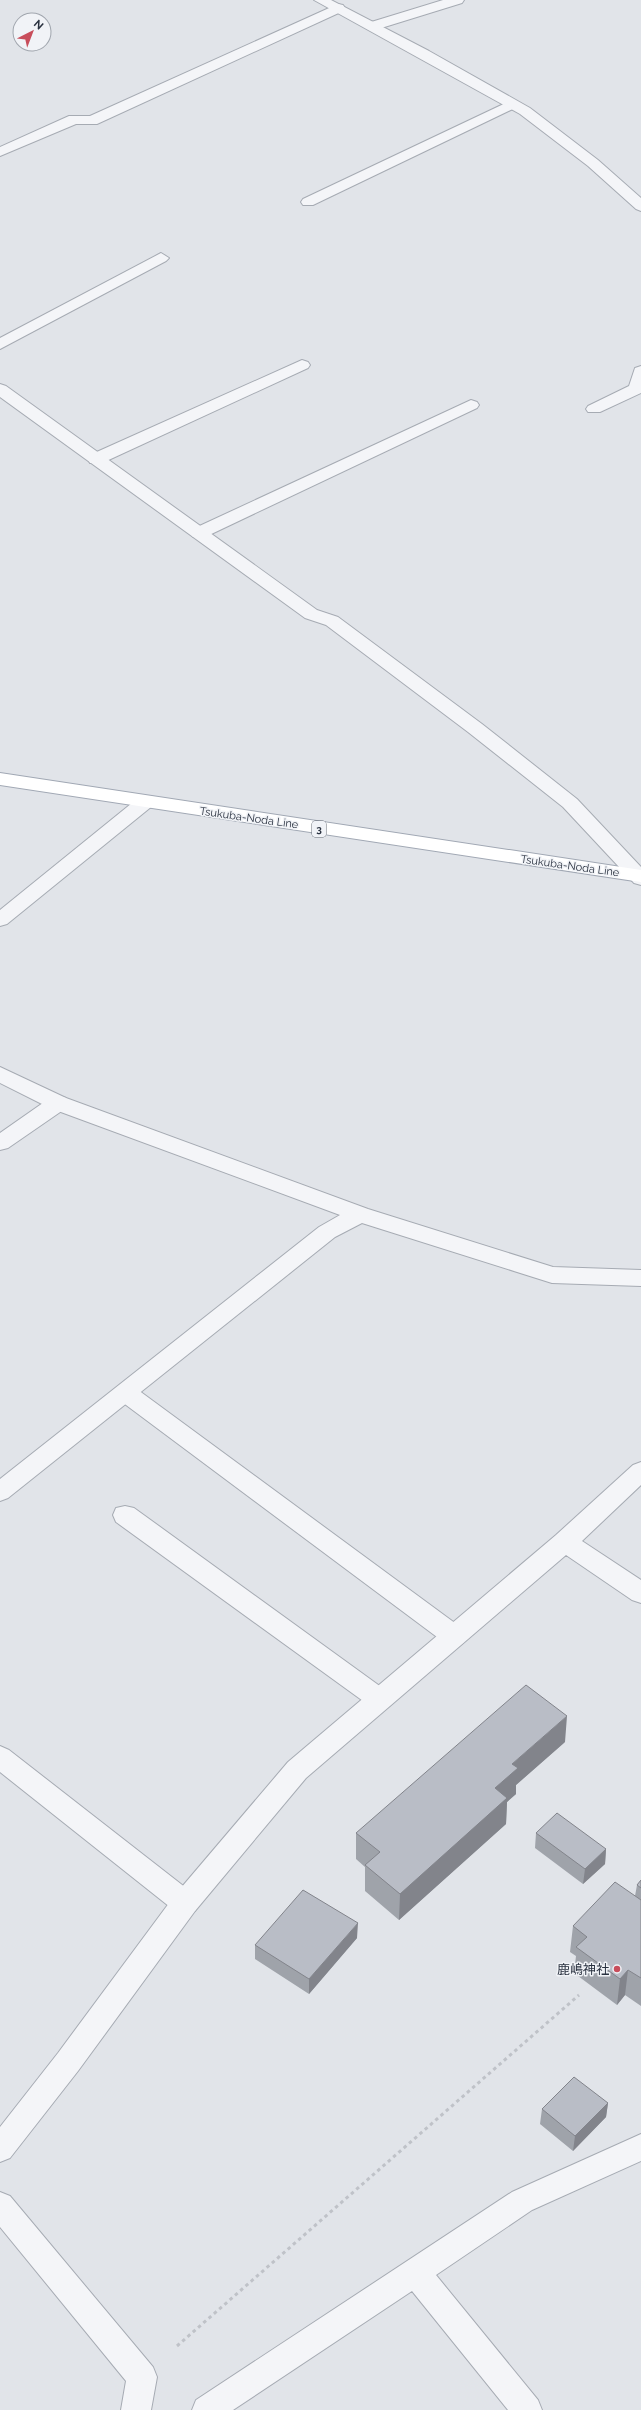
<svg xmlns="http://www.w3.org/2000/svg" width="641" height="2410" viewBox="0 0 641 2410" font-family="Raleway,'Noto Sans JP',sans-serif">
  <rect width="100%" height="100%" fill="#e1e4e9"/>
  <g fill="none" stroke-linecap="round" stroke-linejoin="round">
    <defs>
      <path id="lane" d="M443,0H464L462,3L378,29L373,30L366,26L368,23Z
        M338,4L343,5L345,8L343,11L97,124H76L0,156V147L69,116H90Z
        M512,100L519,104L517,107L313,205H303L301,202L303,199Z
        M161,253L169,258L166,261L0,349V338Z
        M302,360L308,362L310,365L308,368L102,463H90L88,459L90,455Z
        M641,366V393L600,412H588L586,409L588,406L629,386L635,368Z
        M471,400L477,402L479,405L477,408L205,537H193L190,533L193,529Z
        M58,1096L66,1098L69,1103L66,1108L8,1148L0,1150V1133L50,1098Z
        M126,1384L134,1387L463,1629L467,1636L463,1643L454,1646L445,1643L118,1399L114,1393L118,1387Z
        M125,1506L134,1508L388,1692L392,1699L388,1706L379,1709L370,1706L116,1522L113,1515L116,1508Z
        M0,1746L9,1750L195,1895L198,1903L195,1911L185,1914L175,1911L0,1772Z"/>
      <path id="street" d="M314,0H331L429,51L530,108L598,160L641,198V211L636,209L588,166L520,114Z
        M0,384L6,386L317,610L338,617L482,724L577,799L641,867V885L634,883L563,807L468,732L326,625L305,618L0,397Z
        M144,797L151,799L154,803L151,807L7,924L0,926V910L137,799Z
        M0,1067L66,1098L368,1209L553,1267L641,1270V1286L552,1283L362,1223L335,1237L8,1498L0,1501V1479L319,1227L340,1215L50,1108L0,1083Z
        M641,1462V1485L582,1541L641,1580V1603L632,1600L566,1555L306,1778L195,1911L78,2071L10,2158L0,2162V2127L58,2053L175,1895L288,1762L556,1535L633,1465Z
        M641,2134V2161L532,2210L436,2275L538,2400L542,2410H508L412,2291L233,2410H192L196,2400L512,2192Z
        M0,2192L10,2196L153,2367L157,2377L151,2410H121L126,2381L0,2227Z"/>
      <path id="primary" d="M0,773L641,870V882L0,785Z"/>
    </defs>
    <use href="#lane" stroke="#a6abb3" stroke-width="2"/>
    <use href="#street" stroke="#a6abb3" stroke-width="2"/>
    <use href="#primary" stroke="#a1a8b4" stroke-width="2"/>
    <path stroke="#bfc2c8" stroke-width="3" stroke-dasharray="3.5 3.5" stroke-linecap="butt" d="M177,2346L579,1995"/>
    <use href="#lane" fill="#f4f5f8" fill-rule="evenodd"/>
    <use href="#street" fill="#f4f5f8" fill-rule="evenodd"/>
    <use href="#primary" fill="#fff" fill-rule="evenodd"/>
  </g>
  <path fill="#9fa3aa" d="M565,1742L516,1785V1794L507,1802L506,1824L399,1920L365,1891V1867L356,1859V1833Z
    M536,1833L606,1849L605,1864L583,1884L535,1848Z
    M641,1880V2006L625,1995L617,2005L574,1973L576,1956L570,1952L573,1926L635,1896L637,1885Z
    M357,1938L309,1994L255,1959V1945Z
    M608,2103L606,2117L573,2151L540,2124L542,2109Z"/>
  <path fill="#82848b" d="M567,1716L565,1742L516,1785V1794L507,1802L506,1824L399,1920L400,1894L512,1764Z
    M606,1849L605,1864L583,1884L585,1869Z
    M358,1923L357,1938L309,1994V1979Z
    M628,1970L625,1995L617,2005L620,1979Z
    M608,2103L606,2117L573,2151L575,2136Z"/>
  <path fill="#b9bdc6" stroke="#82848b" d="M526,1685L567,1716L512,1764L518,1768L495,1788L507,1798L400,1894L365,1865L380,1852L356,1833Z
    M557,1813L606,1849L585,1869L536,1833Z
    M641,1880V1888L637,1885Z
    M615,1882L641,1900V1978L628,1970L620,1979L576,1947L587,1937L573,1926Z
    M303,1890L358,1923L309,1979L255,1945Z
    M574,2077L608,2103L575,2136L542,2109Z"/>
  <circle fill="#c84d5b" stroke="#f1f3f7" stroke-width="1.5" cx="617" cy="1969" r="4"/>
  <g text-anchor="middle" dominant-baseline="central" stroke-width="3" stroke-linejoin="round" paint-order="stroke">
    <rect fill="#f1f3f7" stroke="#666c77" stroke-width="1" x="312" y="821" width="14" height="16" rx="3"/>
    <g font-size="10" font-weight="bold" fill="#2a3240">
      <text x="319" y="829">3</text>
    </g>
    <g font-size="11" fill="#2a3240" stroke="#f1f3f7">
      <text transform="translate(249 818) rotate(8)">Tsukuba-Noda Line</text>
      <text transform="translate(570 866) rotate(8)">Tsukuba-Noda Line</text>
    </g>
    <g font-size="13" fill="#2a3240" stroke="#f1f3f7" text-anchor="end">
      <text x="609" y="1969">鹿嶋神社</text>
    </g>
  </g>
  <g transform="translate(32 32) rotate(42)"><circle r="19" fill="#f1f3f7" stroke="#a1a6ae"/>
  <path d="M0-3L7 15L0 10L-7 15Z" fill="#c84d5b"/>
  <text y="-6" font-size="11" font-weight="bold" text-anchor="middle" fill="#2a3240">N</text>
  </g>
</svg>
